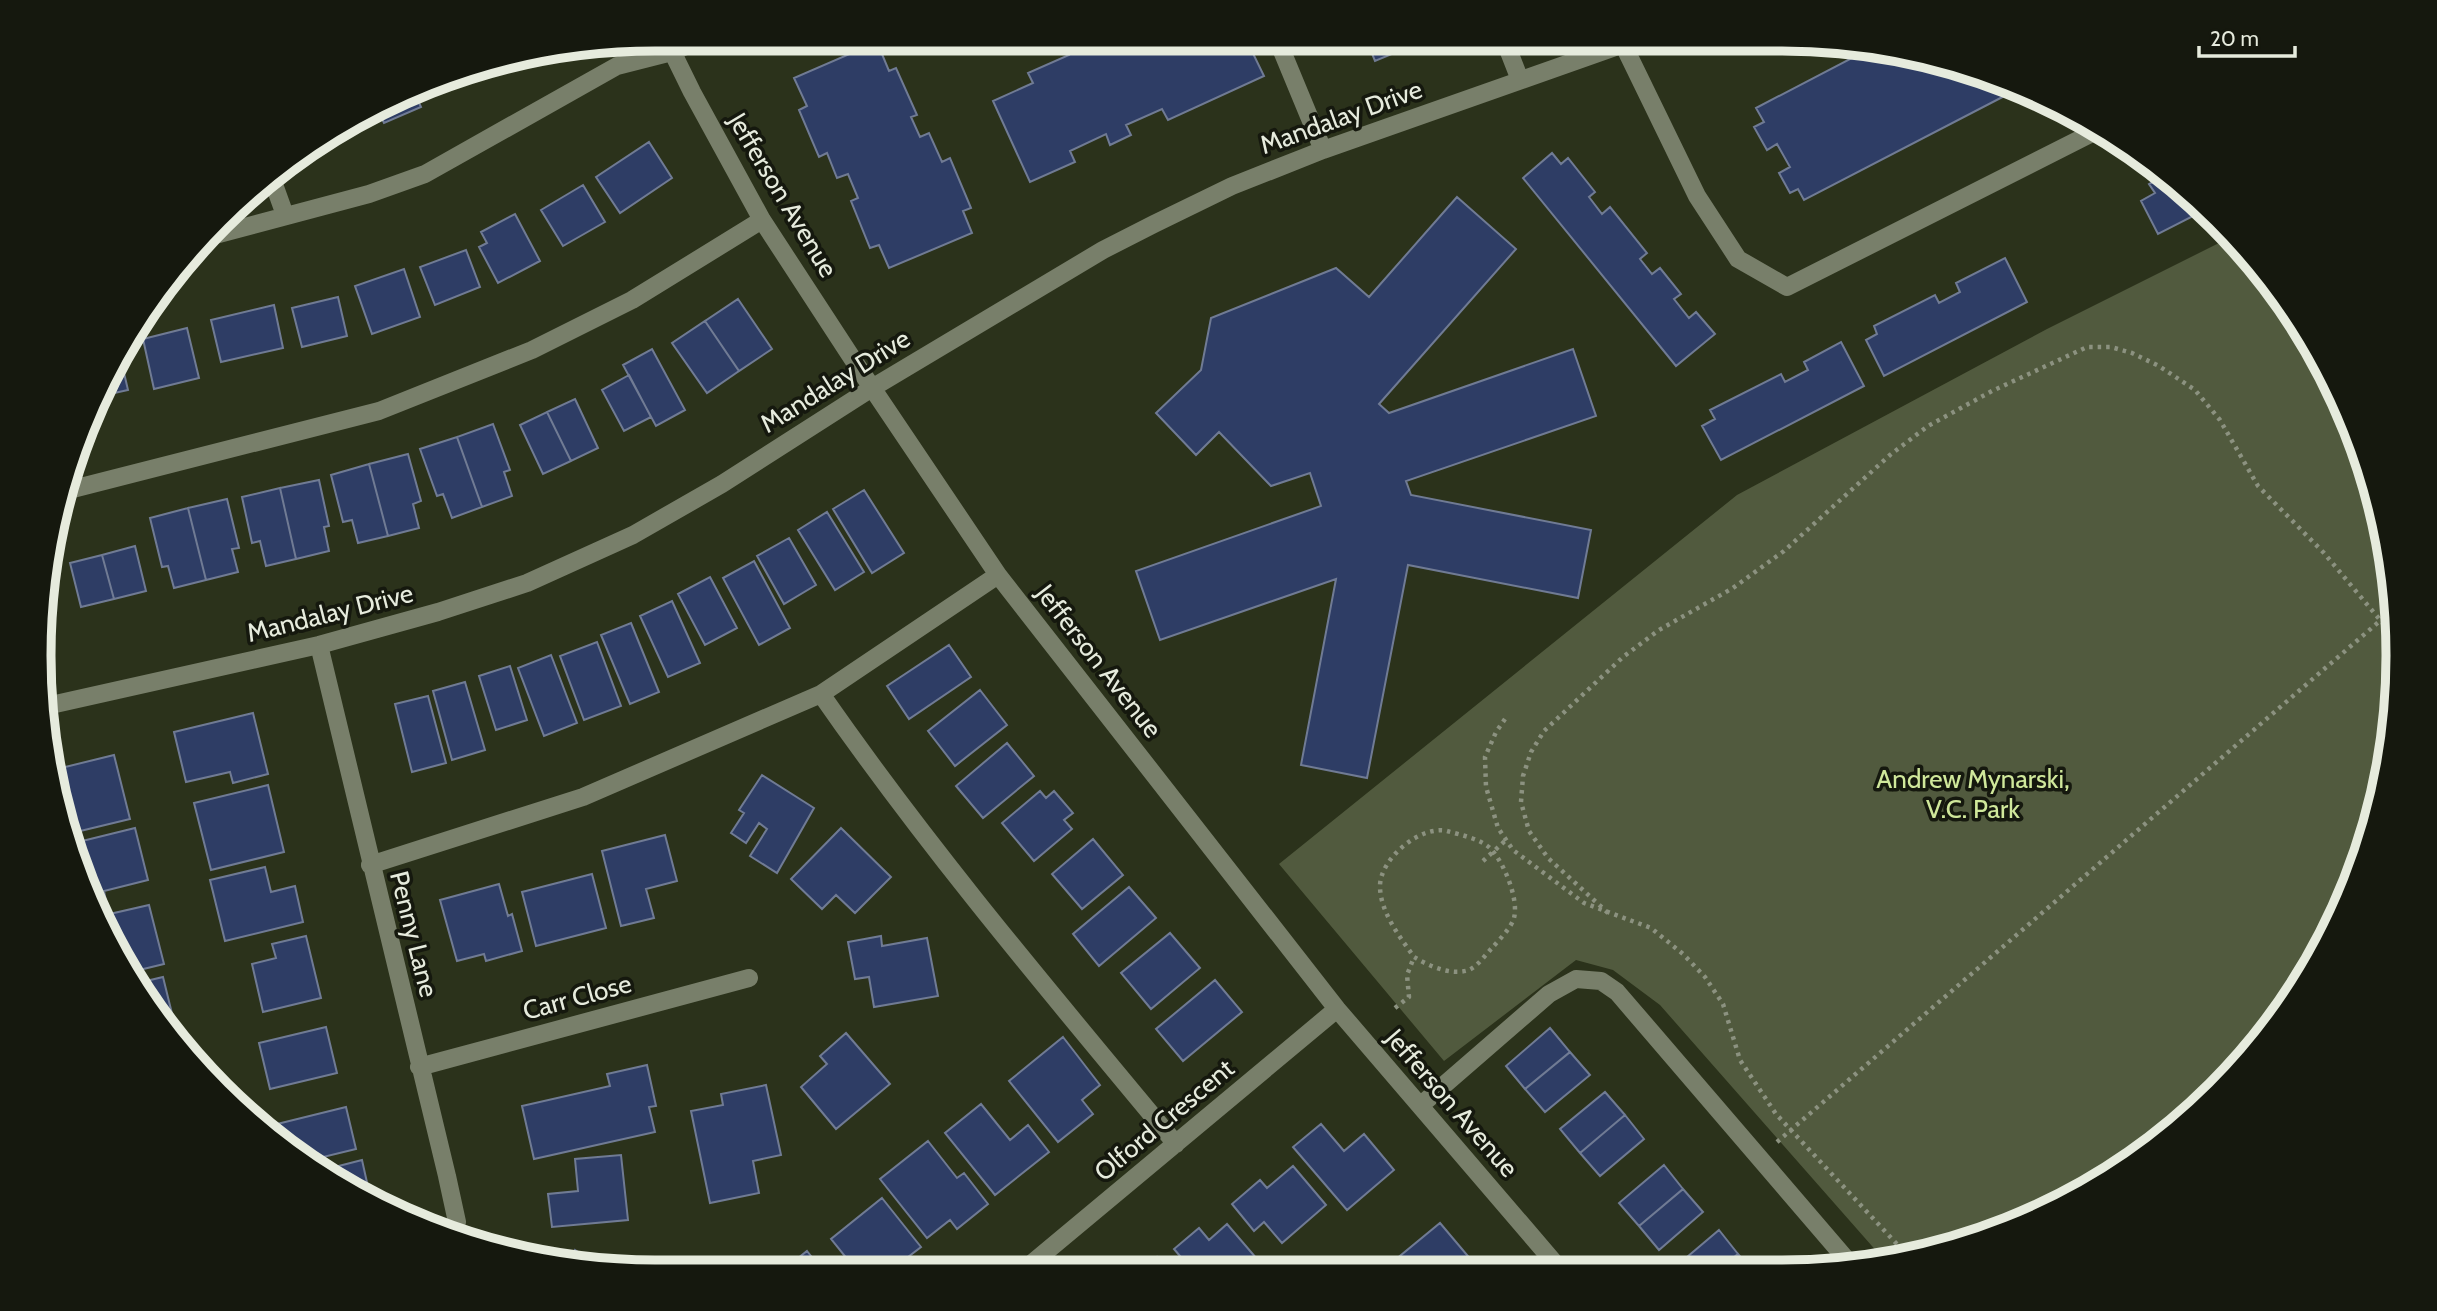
<svg xmlns="http://www.w3.org/2000/svg" width="2437" height="1311" viewBox="0 0 2437 1311" font-family="Cabin,sans-serif">
  <rect width="100%" height="100%" fill="#2b321b"/>
  <path fill="#515a3e" d="M2231,237L2271,280L2335,382L2377,495L2397,615L2393,736L2366,853L2316,964L2218,1092L2124,1169L1980,1240L1886,1262L1660,1005L1613,970L1576,960L1444,1061L1279,864L1737,495L2047,329Z"/>
  <path fill="#2e3d65" stroke="#707b94" stroke-width="2" d="M1076,39H1088L1091,45L1103,39H1246L1264,76L1168,120L1162,109L1126,125L1131,135L1110,145L1106,134L1070,151L1075,162L1030,182L993,101L1033,83L1028,73L1069,55L1065,44Z
    M1366,39H1414L1416,44L1375,61Z
    M877,42L889,71L896,68L917,115L911,117L920,137L929,133L942,162L950,158L971,208L963,211L972,233L889,268L879,245L870,248L851,201L858,198L848,174L837,178L827,153L819,157L799,110L807,106L794,78Z
    M1871,48L1942,60L2016,90L1804,200L1798,189L1790,193L1779,173L1790,167L1777,144L1767,150L1754,127L1764,122L1756,108Z
    M415,94L421,107L384,123L379,113Z
    M649,142L672,178L620,213L596,177Z
    M1552,153L1561,164L1568,158L1595,192L1589,197L1602,214L1610,207L1647,253L1640,259L1652,274L1660,268L1681,294L1674,299L1689,318L1696,312L1715,334L1676,366L1523,178Z
    M2166,175L2188,191L2205,210L2158,234L2141,201L2155,193L2149,184Z
    M583,185L605,222L563,246L541,210Z
    M1457,197L1516,249L1379,404L1389,413L1573,349L1596,416L1406,481L1411,495L1591,530L1578,598L1408,565L1367,778L1301,765L1336,579L1160,640L1136,571L1321,506L1310,473L1271,486L1219,432L1196,455L1156,413L1201,370L1211,318L1336,268L1369,297Z
    M515,214L540,261L498,283L479,247L487,243L481,232Z
    M466,250L480,287L435,305L420,267Z
    M2005,258L2027,302L1884,376L1866,340L1877,334L1874,326L1935,295L1939,303L1960,292L1956,283Z
    M404,269L420,317L372,334L355,286Z
    M338,297L347,336L302,347L292,308Z
    M738,299L772,349L739,371L705,321Z
    M274,305L283,348L221,362L211,320Z
    M705,321L739,371L707,393L672,343Z
    M187,328L199,378L154,389L143,339Z
    M1841,342L1864,386L1721,460L1702,426L1715,419L1710,410L1781,374L1785,382L1808,370L1804,362Z
    M652,349L685,410L656,426L623,365Z
    M121,360L128,390L105,395Z
    M629,375L651,417L624,431L602,390Z
    M575,399L598,448L571,461L547,412Z
    M547,412L571,461L543,474L520,425Z
    M493,424L510,470L504,472L512,496L482,507L457,437Z
    M457,437L482,507L452,518L443,494L437,496L420,449Z
    M408,454L421,501L413,504L419,528L388,536L369,464Z
    M369,464L388,536L358,543L352,520L343,522L331,475Z
    M319,480L329,526L324,527L329,551L296,559L280,488Z
    M280,488L296,559L266,566L260,541L252,543L242,497Z
    M864,490L904,553L872,573L833,509Z
    M227,499L239,548L232,549L238,572L206,580L188,508Z
    M188,508L206,580L174,588L168,566L162,567L150,518Z
    M827,512L864,572L835,590L798,530Z
    M789,538L816,585L784,604L757,556Z
    M135,546L146,591L114,599L102,555Z
    M102,555L114,599L81,607L70,563Z
    M754,561L790,628L759,645L723,578Z
    M710,577L737,628L705,645L678,594Z
    M672,601L700,663L668,677L640,616Z
    M631,623L659,692L630,704L601,635Z
    M597,642L621,706L584,720L560,656Z
    M949,645L971,677L909,719L887,686Z
    M551,655L577,723L544,736L518,668Z
    M510,666L527,720L496,730L479,676Z
    M465,682L485,750L452,760L433,691Z
    M980,690L1007,725L955,766L928,731Z
    M428,696L446,763L412,772L395,704Z
    M253,713L268,774L233,783L230,772L186,782L174,732Z
    M1007,743L1034,776L983,818L956,786Z
    M114,755L130,819L72,833L57,769Z
    M762,775L814,808L777,873L750,856L767,829L759,823L746,843L731,833L744,813L739,810Z
    M268,785L284,852L211,870L194,803Z
    M1040,791L1046,798L1054,791L1073,813L1064,820L1072,829L1034,861L1002,823Z
    M135,828L148,880L104,891L106,901L93,904L86,892L74,843Z
    M841,828L891,877L855,913L836,895L822,909L791,879Z
    M665,835L677,881L646,889L654,918L621,926L602,851Z
    M1093,839L1123,875L1082,909L1052,874Z
    M265,867L271,892L295,886L303,922L225,941L210,880Z
    M592,874L606,928L536,946L522,892Z
    M499,884L508,916L512,914L522,951L486,961L484,954L457,961L440,900Z
    M1129,887L1156,918L1099,966L1073,934Z
    M149,905L164,964L135,971L101,916Z
    M1170,933L1200,968L1151,1009L1121,973Z
    M306,936L321,998L263,1012L252,964L276,958L272,944Z
    M881,936L882,946L927,938L938,996L874,1007L869,977L855,979L848,942Z
    M163,977L177,1034L175,1035L142,982Z
    M1215,980L1242,1012L1183,1061L1156,1029Z
    M326,1027L337,1073L270,1089L259,1043Z
    M1550,1028L1570,1052L1525,1089L1506,1066Z
    M846,1033L890,1084L836,1129L801,1087L827,1064L820,1056Z
    M1063,1037L1100,1085L1082,1100L1093,1114L1058,1142L1009,1081Z
    M1570,1052L1590,1075L1545,1112L1525,1089Z
    M647,1065L656,1106L649,1107L655,1132L534,1159L522,1106L610,1086L607,1074Z
    M766,1085L781,1155L753,1161L759,1193L710,1203L691,1111L723,1105L721,1094Z
    M1605,1092L1625,1115L1580,1153L1560,1129Z
    M981,1104L1010,1140L1028,1125L1049,1152L995,1195L945,1133Z
    M346,1107L356,1149L311,1160L274,1130L273,1125Z
    M1625,1115L1644,1139L1600,1176L1580,1153Z
    M1321,1124L1344,1151L1364,1134L1394,1170L1347,1210L1293,1147Z
    M928,1141L957,1178L964,1173L988,1204L957,1229L950,1220L927,1238L880,1179Z
    M621,1155L628,1220L552,1227L548,1194L578,1191L575,1159Z
    M362,1160L370,1196L365,1197L347,1190L323,1170Z
    M1664,1165L1683,1189L1639,1226L1619,1203Z
    M1293,1166L1326,1205L1282,1243L1264,1222L1254,1231L1232,1204L1260,1180L1267,1188Z
    M1683,1189L1703,1212L1659,1250L1639,1226Z
    M882,1198L921,1247L891,1270H856L831,1239Z
    M1440,1223L1478,1268L1392,1269L1389,1265Z
    M1227,1224L1263,1266L1260,1269H1191L1174,1249L1199,1228L1209,1240Z
    M1719,1230L1738,1254L1721,1268H1674Z
    M575,1250L607,1270L567,1263Z
    M807,1251L823,1271H782Z
    M1738,1254L1750,1268H1721Z
    M1157,1257L1167,1269L1142,1270Z"/>
  <g fill="none" stroke-linecap="round" stroke-linejoin="round">
    <path stroke="#8c9280" stroke-width="4.5" stroke-dasharray="3.5 5" stroke-linecap="butt" d="M1505,719L1496,732L1485,757L1486,787L1498,828L1513,850L1584,903L1651,928L1683,954L1705,977L1723,1004L1740,1060L1776,1114L1908,1256
      M1483,861L1506,840
      M1608,913L1548,858L1529,831L1521,802L1523,776L1531,752L1544,731L1623,657L1659,630L1733,588L1784,551L1890,455L1928,426L1992,391L2087,347H2111L2132,353L2159,366L2195,390L2220,420L2258,486L2324,553L2396,639
      M1395,1008L1409,997L1407,975L1414,957C1429,966 1451,976 1469,970C1478,966 1486,954 1492,948C1499,940 1511,928 1514,918C1519,899 1504,863 1491,849C1481,839 1461,835 1447,831C1420,825 1380,859 1380,886C1380,912 1400,937 1414,957
      M1777,1142L2396,607"/>
    <path stroke="#787f6a" stroke-width="18" d="M666,39L692,92L762,220L852,358L998,575L1337,1009L1559,1268
      M1277,39L1323,150
      M1504,39L1520,80
      M1623,44L1697,196L1738,259L1787,287L2100,129
      M271,176L285,215
      M215,235L369,194L425,174L617,66L672,52L702,39
      M61,492L379,411L532,350L632,300L762,220
      M319,645L447,1176L457,1222L450,1233
      M821,694C930,851 1054,997 1176,1144
      M42,707L319,645L438,612L527,583L633,535L722,484L872,388L1103,250L1154,224L1232,186L1323,150L1635,40
      M370,865L583,797L821,694L998,575
      M419,1067L749,978
      M1421,1105L1549,994L1576,979L1601,981L1617,992L1853,1267
      M1024,1270L1337,1009"/>
  </g>
  <g text-anchor="middle" dominant-baseline="central" stroke-width="7" stroke-linejoin="round" paint-order="stroke">
    <g font-size="26" fill="#e6ebdd" stroke="#15180e">
      <text transform="translate(1341 117) rotate(-20)">Mandalay Drive</text>
      <text transform="translate(783 195) rotate(59)">Jefferson Avenue</text>
      <text transform="translate(835 381) rotate(-32)">Mandalay Drive</text>
      <text transform="translate(330 613) rotate(-14)">Mandalay Drive</text>
      <text transform="translate(1099 661) rotate(52)">Jefferson Avenue</text>
      <text transform="translate(414 934) rotate(76)">Penny Lane</text>
      <text transform="translate(577 997) rotate(-15)">Carr Close</text>
      <text transform="translate(1452 1103) rotate(49)">Jefferson Avenue</text>
      <text transform="translate(1164 1120) rotate(-40)">Olford Crescent</text>
    </g>
    <g font-size="26" fill="#d0e89b" stroke="#15180e">
      <text x="1973" y="779">Andrew Mynarski,<tspan x="1973" dy="30">V.C. Park</tspan></text>
    </g>
  </g>
  <path d="M0 0H2437V1311H0ZM655 51H1782A604 604 0 0 1 2386 655V656A604 604 0 0 1 1782 1260H655A604 604 0 0 1 51 656V655A604 604 0 0 1 655 51Z" fill="#15180e" fill-rule="evenodd"/>
  <path fill="none" stroke="#e6ebdd" stroke-width="9" d="M655 51H1782A604 604 0 0 1 2386 655V656A604 604 0 0 1 1782 1260H655A604 604 0 0 1 51 656V655A604 604 0 0 1 655 51Z"/>
  <path d="M2199 46v10h96v-10" fill="none" stroke="#e6ebdd" stroke-width="3.5"/>
  <text x="2210" y="46" font-size="21" fill="#e6ebdd" stroke="#15180e" stroke-width="5" paint-order="stroke">20 m</text>
</svg>
